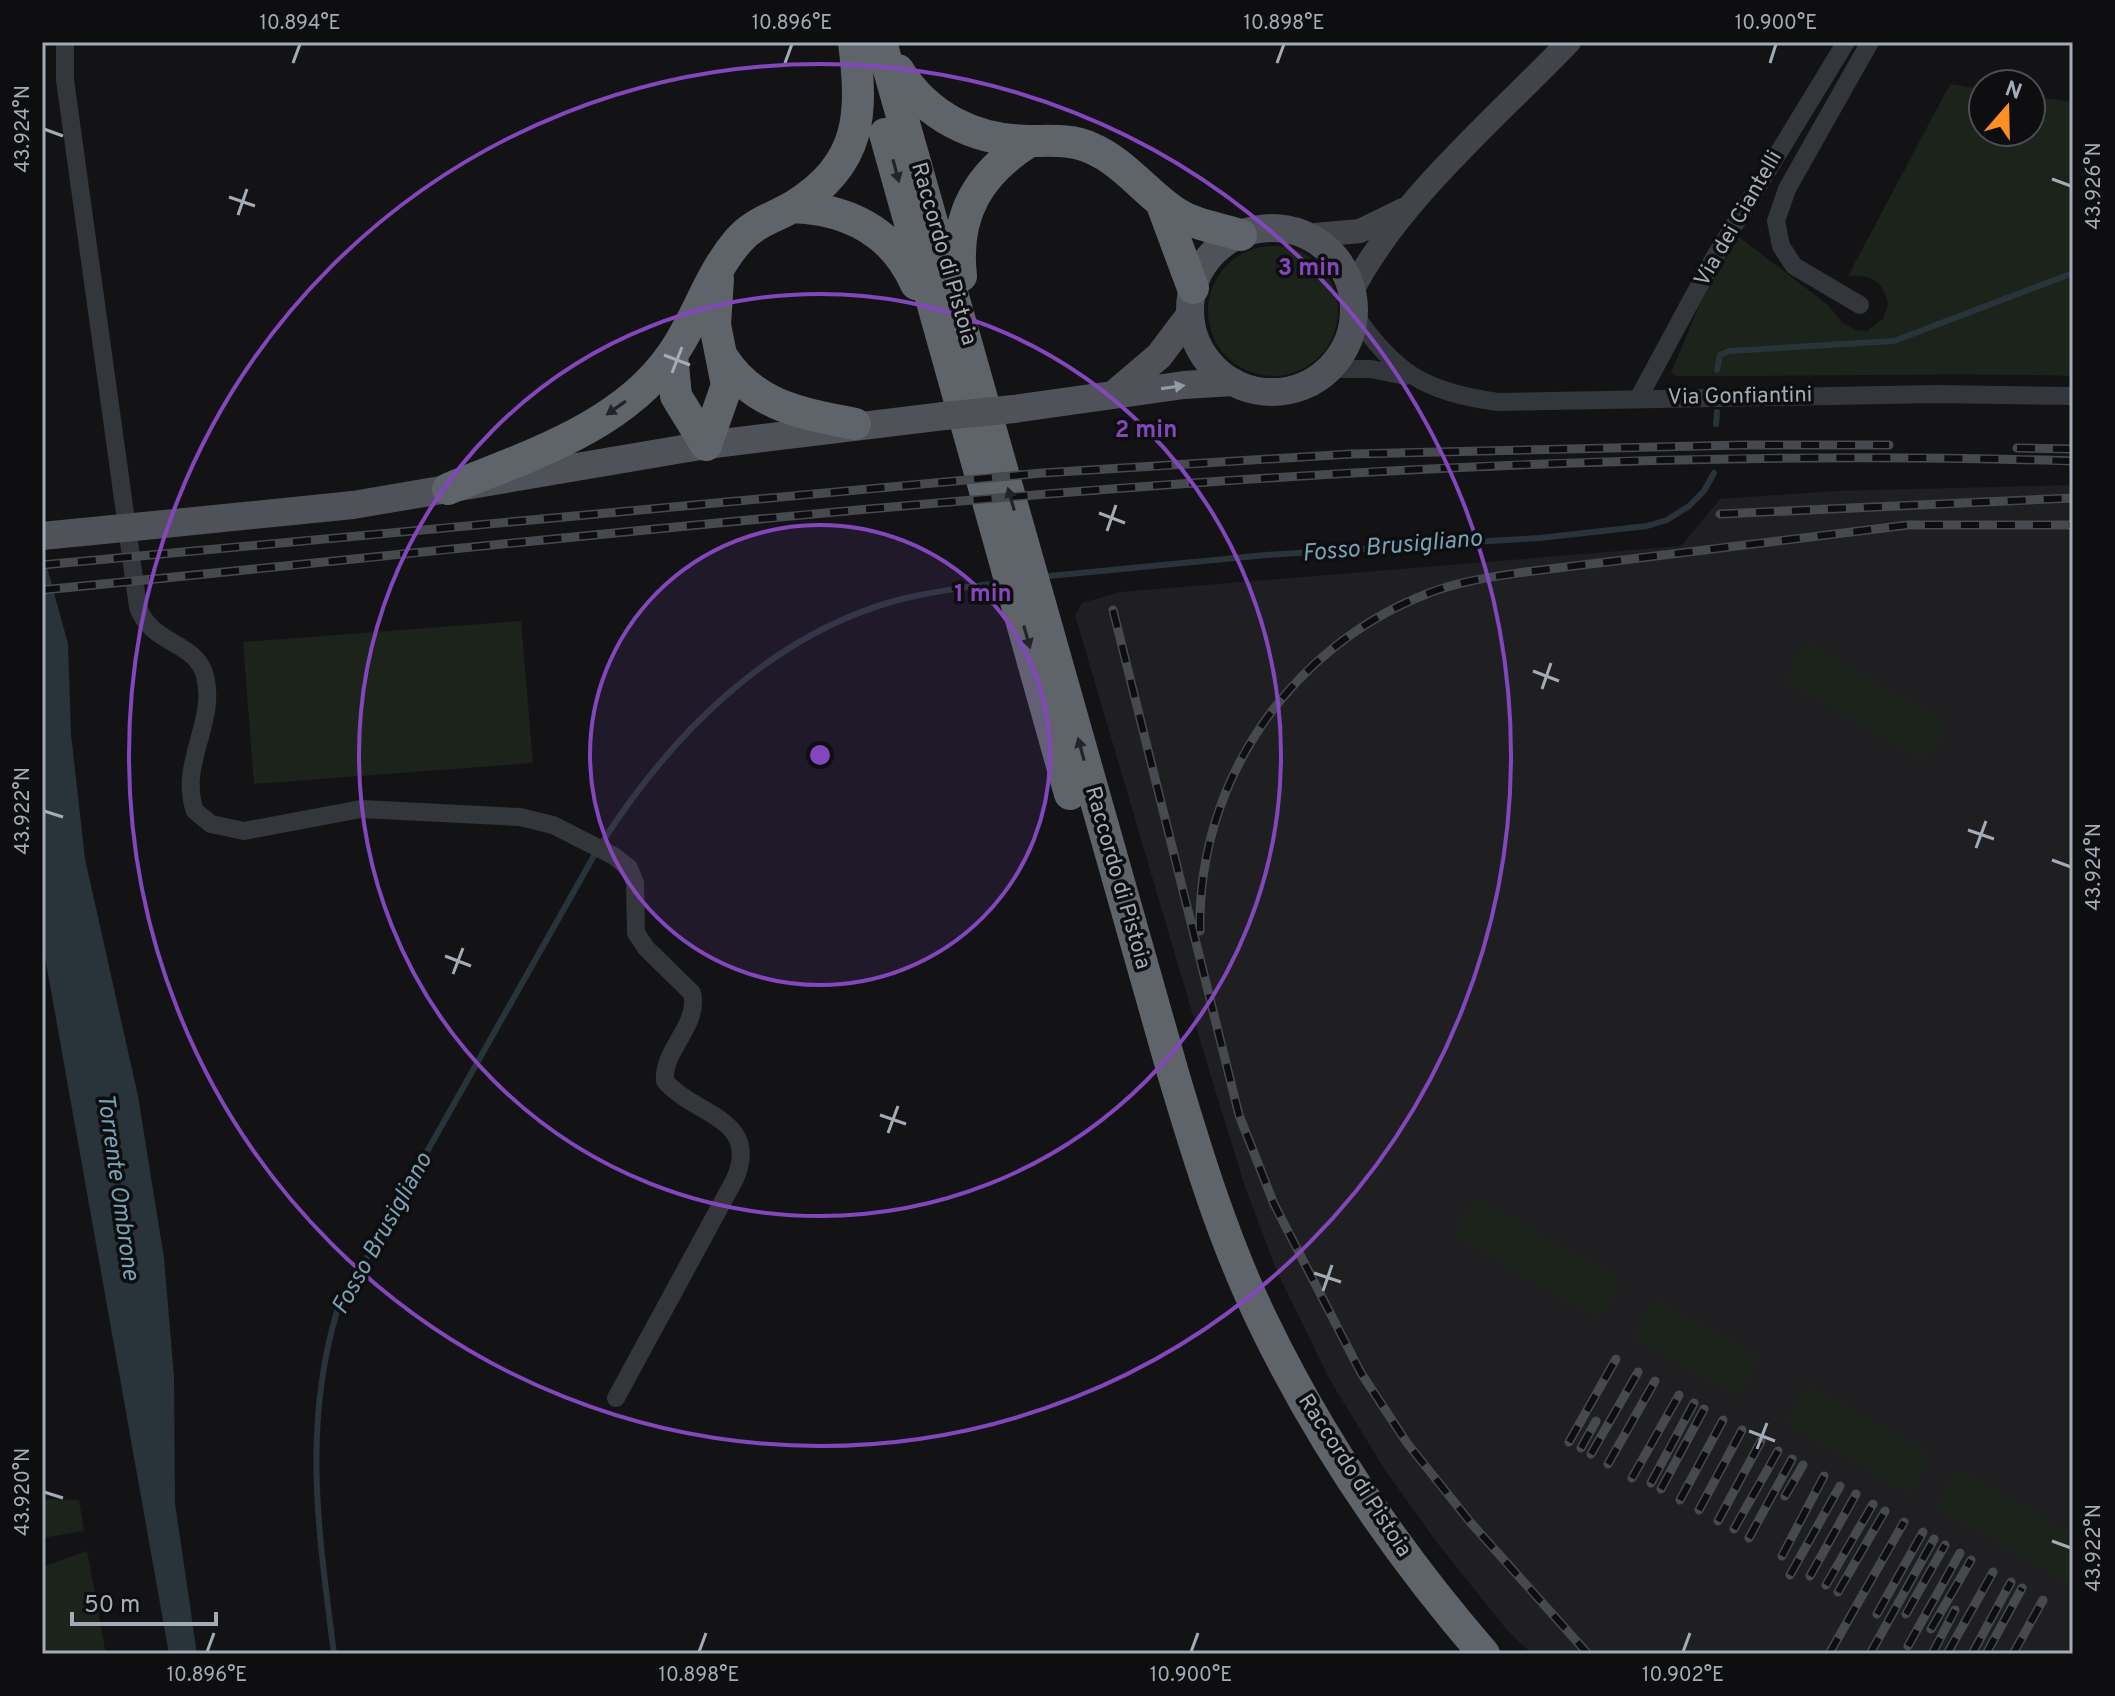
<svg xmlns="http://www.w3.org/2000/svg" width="2115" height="1696" viewBox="0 0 2115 1696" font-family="Overpass,sans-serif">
  <rect width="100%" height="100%" fill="#131315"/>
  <path fill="#1f1f22" d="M2073,485V1654H1532L1507,1630L1438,1544L1383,1467L1330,1380L1278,1274L1245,1187L1209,1070L1075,615L1082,603L1120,592L1681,546L1720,499L1833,491Z"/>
  <path fill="#1b231b" d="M1950,84L1983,89V132H2031V96L2073,102V376C1941,372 1809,377 1677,376L1671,373L1706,289L1739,237L1828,305L1843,323L1856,330L1867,331L1883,319L1888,304C1884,281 1870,274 1848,276Z
    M1208 311a65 65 0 1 1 130 0a65 65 0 1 1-130 0Z
    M521,621L533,763L254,784L243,642Z
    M1808,643L1945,721L1939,741L1923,760L1786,682L1794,659Z
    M1477,1198L1620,1278L1613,1302L1598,1319L1455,1237L1463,1214Z
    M1656,1299L1758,1356C1755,1372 1748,1384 1736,1396L1635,1339L1642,1315Z
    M1809,1385L1928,1452C1927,1469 1920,1482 1907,1493L1787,1424L1794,1403Z
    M1959,1470L2073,1534V1586L1938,1509L1945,1486Z
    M42,1499L79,1500L84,1531L42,1538Z
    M87,1551L106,1654H42V1567Z"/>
  <path fill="#283439" d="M42,549L68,644L71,734L85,859L138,1096L164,1258L174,1377L175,1503L197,1654H169L42,940Z"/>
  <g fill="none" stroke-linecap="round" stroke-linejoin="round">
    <path stroke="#283439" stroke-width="6" d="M1717,370L1720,355L1729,351L1894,341L2073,273
      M1716,424L1717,412
      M1049,576L1266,555L1540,538L1647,526L1667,520L1689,506L1704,491L1714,473
      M603,841C672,734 768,637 894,601C927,592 961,588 996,583
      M334,1654C319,1534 302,1429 337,1311L595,854"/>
    <path stroke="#33363a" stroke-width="18" d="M65,42V80L138,607C151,645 196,641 205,676C217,722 178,765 195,811L211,824L244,831L361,809L520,817L553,825L614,856L629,868L635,883L636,933L646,948L692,993C700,1025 662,1050 665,1081C695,1116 761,1118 735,1179L616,1398
      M1860,305L1794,266L1781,246L1776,221L1787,189L1870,42
      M1353,312C1394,373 1425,392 1498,402L1936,394L2073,396
      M1328,369H1371L1405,376
      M1638,399L1713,260L1846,42"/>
    <path stroke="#41454a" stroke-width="24" d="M1304,236L1360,231L1403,210
      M1351,293C1397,201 1497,117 1569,42"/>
    <path stroke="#4f5359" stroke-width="28" d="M1190 310a82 82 0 1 1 164 0a82 82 0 1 1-164 0Z
      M1113,395L1159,356L1190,315
      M1014,409L1184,385L1233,382
      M144,526L353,505L706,445L944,416"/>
    <path stroke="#5f646b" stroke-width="32" d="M881,42L1173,1073C1198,1157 1224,1241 1262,1320C1320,1441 1396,1552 1484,1654
      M898,70C927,117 975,141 1031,141C1052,141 1071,139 1091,148C1124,162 1144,191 1173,211C1193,225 1218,228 1241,235
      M885,134L1070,794
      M1161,202L1193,288
      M792,207C847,209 893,231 916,284
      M961,276C954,214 979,173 1030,141
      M672,355L676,396L706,445
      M723,358C755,407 802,413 855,424
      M706,445L727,385L715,325L718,279
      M448,489C525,457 621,428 671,356C697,320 708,276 738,241C754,222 774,218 794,206C862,163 863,115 854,42"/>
    <defs>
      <path id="rail" d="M2017,448L2073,449
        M1720,514L2073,498
        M42,565L1042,473L1351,454L1743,445H1889
        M42,590C717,525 1393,440 2073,461
        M1113,610L1239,1115L1274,1204L1361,1373L1407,1443L1471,1523L1588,1654
        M1200,931C1197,782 1290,646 1429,593C1460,581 1492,577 1525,572L1908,525H2073
        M1569,1442L1616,1359
        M1581,1448L1596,1421
        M1591,1454L1638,1372
        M1608,1464L1655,1381
        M1632,1478L1679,1395
        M1651,1483L1694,1403
        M1661,1489L1704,1409
        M1785,1496L1803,1465
        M1680,1500L1723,1420
        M1699,1510L1742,1430
        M1718,1521L1761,1441
        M1734,1529L1778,1451
        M1749,1538L1792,1459
        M1782,1556L1824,1476
        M1790,1575L1840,1486
        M1810,1576L1856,1494
        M1826,1585L1873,1504
        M1838,1592L1885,1511
        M1877,1614L1923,1532
        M1906,1614L1945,1545
        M1931,1629L1971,1560
        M1908,1646L1960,1553
        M1829,1654L1904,1522
        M1870,1654L1934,1539
        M1932,1654L1955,1610
        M1947,1654L1993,1572
        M1972,1654L2011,1582
        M1986,1654L2022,1588
        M2013,1654L2043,1600"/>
    </defs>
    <use href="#rail" stroke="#464a4f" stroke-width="9"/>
    <use href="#rail" stroke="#0e0e10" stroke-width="6" stroke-dasharray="18" stroke-linecap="butt"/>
    <path stroke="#4f5359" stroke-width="28" d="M944,416L1014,409
      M42,536L144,526"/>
  </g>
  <defs><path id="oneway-solid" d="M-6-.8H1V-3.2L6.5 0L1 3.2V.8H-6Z" transform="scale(2)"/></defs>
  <g fill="#222427">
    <use href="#oneway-solid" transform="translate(896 171) rotate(75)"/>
    <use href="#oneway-solid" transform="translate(616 408) rotate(145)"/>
    <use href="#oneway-solid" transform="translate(1011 499) rotate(-106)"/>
    <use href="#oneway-solid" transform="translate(1027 637) rotate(74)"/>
    <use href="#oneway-solid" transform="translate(1081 749) rotate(-105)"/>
  </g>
  <use fill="#929aa3" href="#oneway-solid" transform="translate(1173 387) rotate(-8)"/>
  <path fill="none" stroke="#a3acb6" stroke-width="3" d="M293,63L300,44M785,63L792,44M1277,63L1284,44M1770,63L1776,44M44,129L63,136M2052,179L2071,186M229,197L255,206M238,215L247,189M664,355L690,365M672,373L682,347M1099,513L1125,523M1107,531L1116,505M1533,671L1559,681M1542,689L1551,663M44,811L63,817M1968,830L1994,839M1976,848L1986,821M2052,860L2071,867M445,956L471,966M453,974L463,948M880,1115L906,1124M888,1133L898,1106M1314,1273L1341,1282M1323,1291L1332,1265M1749,1431L1775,1441M1757,1449L1767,1423M44,1492L63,1498M2052,1541L2071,1548M207,1652L214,1633M699,1652L706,1633M1191,1652L1198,1633M1683,1652L1690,1633"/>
  <circle cx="820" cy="755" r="230" fill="#8346bd" fill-opacity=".12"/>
  <g fill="none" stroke="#8346bd" stroke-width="4">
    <circle cx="820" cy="755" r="230"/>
    <circle cx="820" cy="755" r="461"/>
    <circle cx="820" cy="755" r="691"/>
  </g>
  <g text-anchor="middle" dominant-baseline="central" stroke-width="7" stroke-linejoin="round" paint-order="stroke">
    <g font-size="22" fill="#a3acb6" stroke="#0e0e10">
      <text transform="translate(1739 219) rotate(-60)">Via dei Ciantelli</text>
      <text transform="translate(943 254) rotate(74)">Raccordo di Pistoia</text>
      <text transform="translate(1740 397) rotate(-1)">Via Gonfiantini</text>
      <text transform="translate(1117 878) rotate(74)">Raccordo di Pistoia</text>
      <text transform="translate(1354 1476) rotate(57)">Raccordo di Pistoia</text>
    </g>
    <g font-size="24" font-style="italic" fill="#77a1b4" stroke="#0e0e10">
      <text transform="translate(1392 547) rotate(-5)">Fosso Brusigliano</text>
      <text transform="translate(117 1187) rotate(82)">Torrente Ombrone</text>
      <text transform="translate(383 1234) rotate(-61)">Fosso Brusigliano</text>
    </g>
  </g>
  <circle cx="820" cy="755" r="12" fill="#8346bd" stroke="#0e0e10" stroke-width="4"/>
  <g font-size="24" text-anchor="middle" font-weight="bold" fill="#8346bd" stroke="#0e0e10" stroke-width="7" stroke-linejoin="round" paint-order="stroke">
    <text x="1309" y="275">3 min</text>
    <text x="1146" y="437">2 min</text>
    <text x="983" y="601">1 min</text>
  </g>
  <rect width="2115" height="1696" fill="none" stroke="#0e0e10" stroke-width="88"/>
  <g transform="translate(2007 108) rotate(20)"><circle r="38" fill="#0e0e10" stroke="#4a4d52" stroke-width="2"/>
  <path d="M0-6L14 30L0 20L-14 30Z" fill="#fe9021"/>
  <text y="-12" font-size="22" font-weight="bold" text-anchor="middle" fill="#a3acb6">N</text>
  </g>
  <path d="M72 1612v12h144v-12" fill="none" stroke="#a3acb6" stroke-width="4"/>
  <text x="84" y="1612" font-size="24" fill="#a3acb6" stroke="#0e0e10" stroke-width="6" paint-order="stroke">50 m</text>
  <rect x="44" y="44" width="2027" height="1608" fill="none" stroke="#a3acb6" stroke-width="3"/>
  <g font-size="20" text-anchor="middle" fill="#a3acb6">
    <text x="300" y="29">10.894°E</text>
    <text x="792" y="29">10.896°E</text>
    <text x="1284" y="29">10.898°E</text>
    <text x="1776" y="29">10.900°E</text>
    <text transform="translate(22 129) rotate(-90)" y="7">43.924°N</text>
    <text transform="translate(2093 186) rotate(-90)" y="7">43.926°N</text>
    <text transform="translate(22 811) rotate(-90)" y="7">43.922°N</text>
    <text transform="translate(2093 867) rotate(-90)" y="7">43.924°N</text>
    <text transform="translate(22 1492) rotate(-90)" y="7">43.920°N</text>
    <text transform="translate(2093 1548) rotate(-90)" y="7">43.922°N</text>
    <text x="207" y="1681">10.896°E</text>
    <text x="699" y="1681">10.898°E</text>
    <text x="1191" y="1681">10.900°E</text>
    <text x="1683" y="1681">10.902°E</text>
  </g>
</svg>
